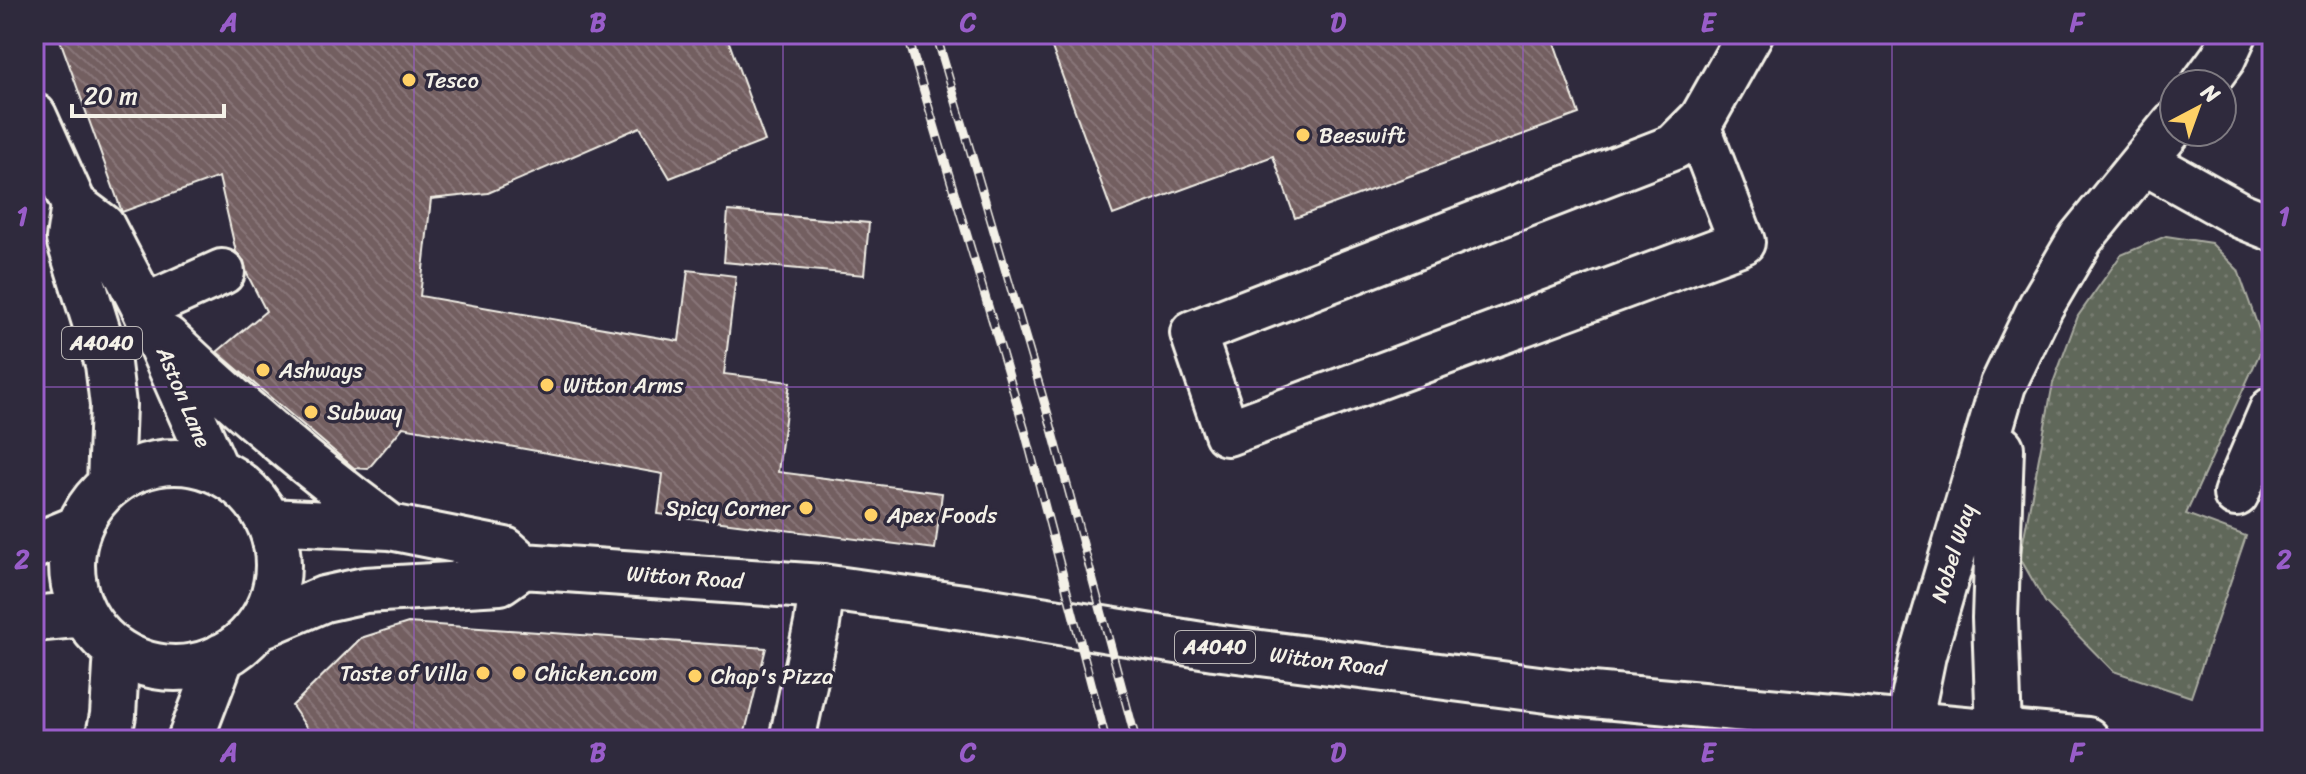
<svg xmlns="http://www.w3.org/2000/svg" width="2306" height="774" viewBox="0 0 2306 774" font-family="Sriracha,sans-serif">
  <defs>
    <pattern id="grass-dots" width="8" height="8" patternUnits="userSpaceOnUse" patternTransform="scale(2)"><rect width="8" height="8" fill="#61675a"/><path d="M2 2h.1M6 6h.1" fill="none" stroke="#787d72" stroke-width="1.8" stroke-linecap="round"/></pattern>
    <pattern id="building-back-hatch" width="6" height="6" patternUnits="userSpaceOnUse" patternTransform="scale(2)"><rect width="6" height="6" fill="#735e61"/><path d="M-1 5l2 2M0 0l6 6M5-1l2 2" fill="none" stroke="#887678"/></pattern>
  </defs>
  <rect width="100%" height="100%" fill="#2f2a3d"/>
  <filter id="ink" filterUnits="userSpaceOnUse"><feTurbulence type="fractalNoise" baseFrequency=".0125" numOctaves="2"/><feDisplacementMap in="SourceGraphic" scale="16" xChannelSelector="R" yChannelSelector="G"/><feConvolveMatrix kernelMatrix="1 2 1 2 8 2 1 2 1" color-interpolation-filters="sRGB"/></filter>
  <g filter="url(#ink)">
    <path fill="url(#grass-dots)" stroke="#aaaca1" stroke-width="2" d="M2166,236L2211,243L2238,270L2264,344L2186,514L2246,536L2191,697L2113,671L2045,602L2020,558L2053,383L2078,316L2121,255Z"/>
    <path fill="url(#building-back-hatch)" stroke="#f4f1e8" stroke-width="2" d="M58,34H726L765,141L670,178L640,127L488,193L431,199L420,296L679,341L688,270L736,276L724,374L790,382L778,472L942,493L935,549L658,514L663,474L403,427L368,469L354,468L217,352L266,311L247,274L244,261L236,252L219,177L122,212Z
      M1047,34H1551L1579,114L1295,218L1273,156L1113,215Z
      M728,211L869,223L864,275L724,262Z
      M408,623L766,648L743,740H315L292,706L361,638Z"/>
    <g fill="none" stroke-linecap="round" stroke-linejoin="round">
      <defs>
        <path id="minor" d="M2204,84L2223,58L2234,34
          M1697,125L1742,242L1227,433L1193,333L1674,147L1702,119L1750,34
          M2145,162L2240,215L2272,228
          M144,307L222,272
          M2236,494L2272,410
          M1909,723L1923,655L2003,385L2041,306L2081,238L2174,124
          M1999,731L1995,618L2001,448
          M792,740L817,624L822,587"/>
        <path id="major" d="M34,116L74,205L102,226L144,307L216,470
          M74,205L69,239L108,364L113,405L110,484
          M166,338C237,406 311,469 390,527
          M72 565a103 103 0 1 1 206 0a103 103 0 1 1-206 0Z
          M268,521L390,527L505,550L523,566L822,587L985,610L1214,647L1570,693L2087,740
          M34,546L78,528
          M34,619L84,614
          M258,627L324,599L365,590L500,582L523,566
          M108,740L113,715L117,650
          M190,740L222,656"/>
      </defs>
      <use href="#minor" stroke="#f4f1e8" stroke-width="50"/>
      <use href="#major" stroke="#f4f1e8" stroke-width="50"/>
      <use href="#minor" stroke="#2f2a3d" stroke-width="44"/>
      <use href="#major" stroke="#2f2a3d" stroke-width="44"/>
      <defs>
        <path id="rail" d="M907,34L1024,427L1106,740
          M936,34L1049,418L1136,740"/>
      </defs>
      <use href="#rail" stroke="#f4f1e8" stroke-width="9"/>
      <use href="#rail" stroke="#2f2a3d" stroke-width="6" stroke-dasharray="18" stroke-linecap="butt"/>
    </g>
  </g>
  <path fill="none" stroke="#995dc9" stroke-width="2" stroke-opacity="0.55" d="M414,34V740M783,34V740M1153,34V740M1523,34V740M1892,34V740M34,387H2272"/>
  <g fill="#ffd166" stroke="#2f2a3d" stroke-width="3">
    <circle cx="409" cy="80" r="8"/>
    <circle cx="1303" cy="135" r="8"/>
    <circle cx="263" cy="370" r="8"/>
    <circle cx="547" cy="385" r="8"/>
    <circle cx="311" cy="412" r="8"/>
    <circle cx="806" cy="508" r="8"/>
    <circle cx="871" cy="515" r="8"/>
    <circle cx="483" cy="673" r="8"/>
    <circle cx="519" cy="673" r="8"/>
    <circle cx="695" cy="676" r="8"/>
  </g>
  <g text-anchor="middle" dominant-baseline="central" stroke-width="7" stroke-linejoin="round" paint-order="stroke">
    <g fill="#2f2a3d" stroke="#b9b5b5" stroke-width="2">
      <rect x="62" y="327" width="80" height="32" rx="6"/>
      <rect x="1175" y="631" width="80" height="32" rx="6"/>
    </g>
    <g font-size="20" font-weight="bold" fill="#f4f1e8">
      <text x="102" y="343">A4040</text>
      <text x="1215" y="647">A4040</text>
    </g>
    <g font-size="22" fill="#f4f1e8" stroke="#2f2a3d" text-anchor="start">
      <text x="425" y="80">Tesco</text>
      <text x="1319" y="135">Beeswift</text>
      <text x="279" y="370">Ashways</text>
      <text x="563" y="385">Witton Arms</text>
      <text x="327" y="412">Subway</text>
      <text x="790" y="508" text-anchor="end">Spicy Corner</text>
      <text x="887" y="515">Apex Foods</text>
      <text x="467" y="673" text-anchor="end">Taste of Villa</text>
      <text x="535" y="673">Chicken.com</text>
      <text x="711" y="676">Chap's Pizza</text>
    </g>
    <g font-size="22" fill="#f4f1e8" stroke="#2f2a3d">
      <text transform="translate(184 397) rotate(67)">Aston Lane</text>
      <text transform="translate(1953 553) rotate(-73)">Nobel Way</text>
      <text transform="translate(685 577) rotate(4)">Witton Road</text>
      <text transform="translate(1328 661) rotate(7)">Witton Road</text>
    </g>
  </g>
  <rect width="2306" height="774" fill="none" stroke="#2f2a3d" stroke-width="88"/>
  <g transform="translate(2198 108) rotate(41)"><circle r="38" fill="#2f2a3d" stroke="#7e7a81" stroke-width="2"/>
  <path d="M0-6L14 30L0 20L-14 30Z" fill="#ffd166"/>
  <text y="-12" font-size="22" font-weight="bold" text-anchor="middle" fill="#f4f1e8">N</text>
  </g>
  <path d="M72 104v12h152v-12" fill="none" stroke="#f4f1e8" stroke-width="4"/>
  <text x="84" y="104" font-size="24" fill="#f4f1e8" stroke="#2f2a3d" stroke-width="6" paint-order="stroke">20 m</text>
  <rect x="44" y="44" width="2218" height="686" fill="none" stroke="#995dc9" stroke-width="3"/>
  <g font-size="26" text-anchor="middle" font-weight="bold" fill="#995dc9">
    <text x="229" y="31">A</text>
    <text x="598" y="31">B</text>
    <text x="968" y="31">C</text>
    <text x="1338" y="31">D</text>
    <text x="1708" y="31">E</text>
    <text x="2077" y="31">F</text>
    <text x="22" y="225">1</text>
    <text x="2284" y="225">1</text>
    <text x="22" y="568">2</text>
    <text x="2284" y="568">2</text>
    <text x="229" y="761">A</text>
    <text x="598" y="761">B</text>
    <text x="968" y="761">C</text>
    <text x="1338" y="761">D</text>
    <text x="1708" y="761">E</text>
    <text x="2077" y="761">F</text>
  </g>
</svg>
